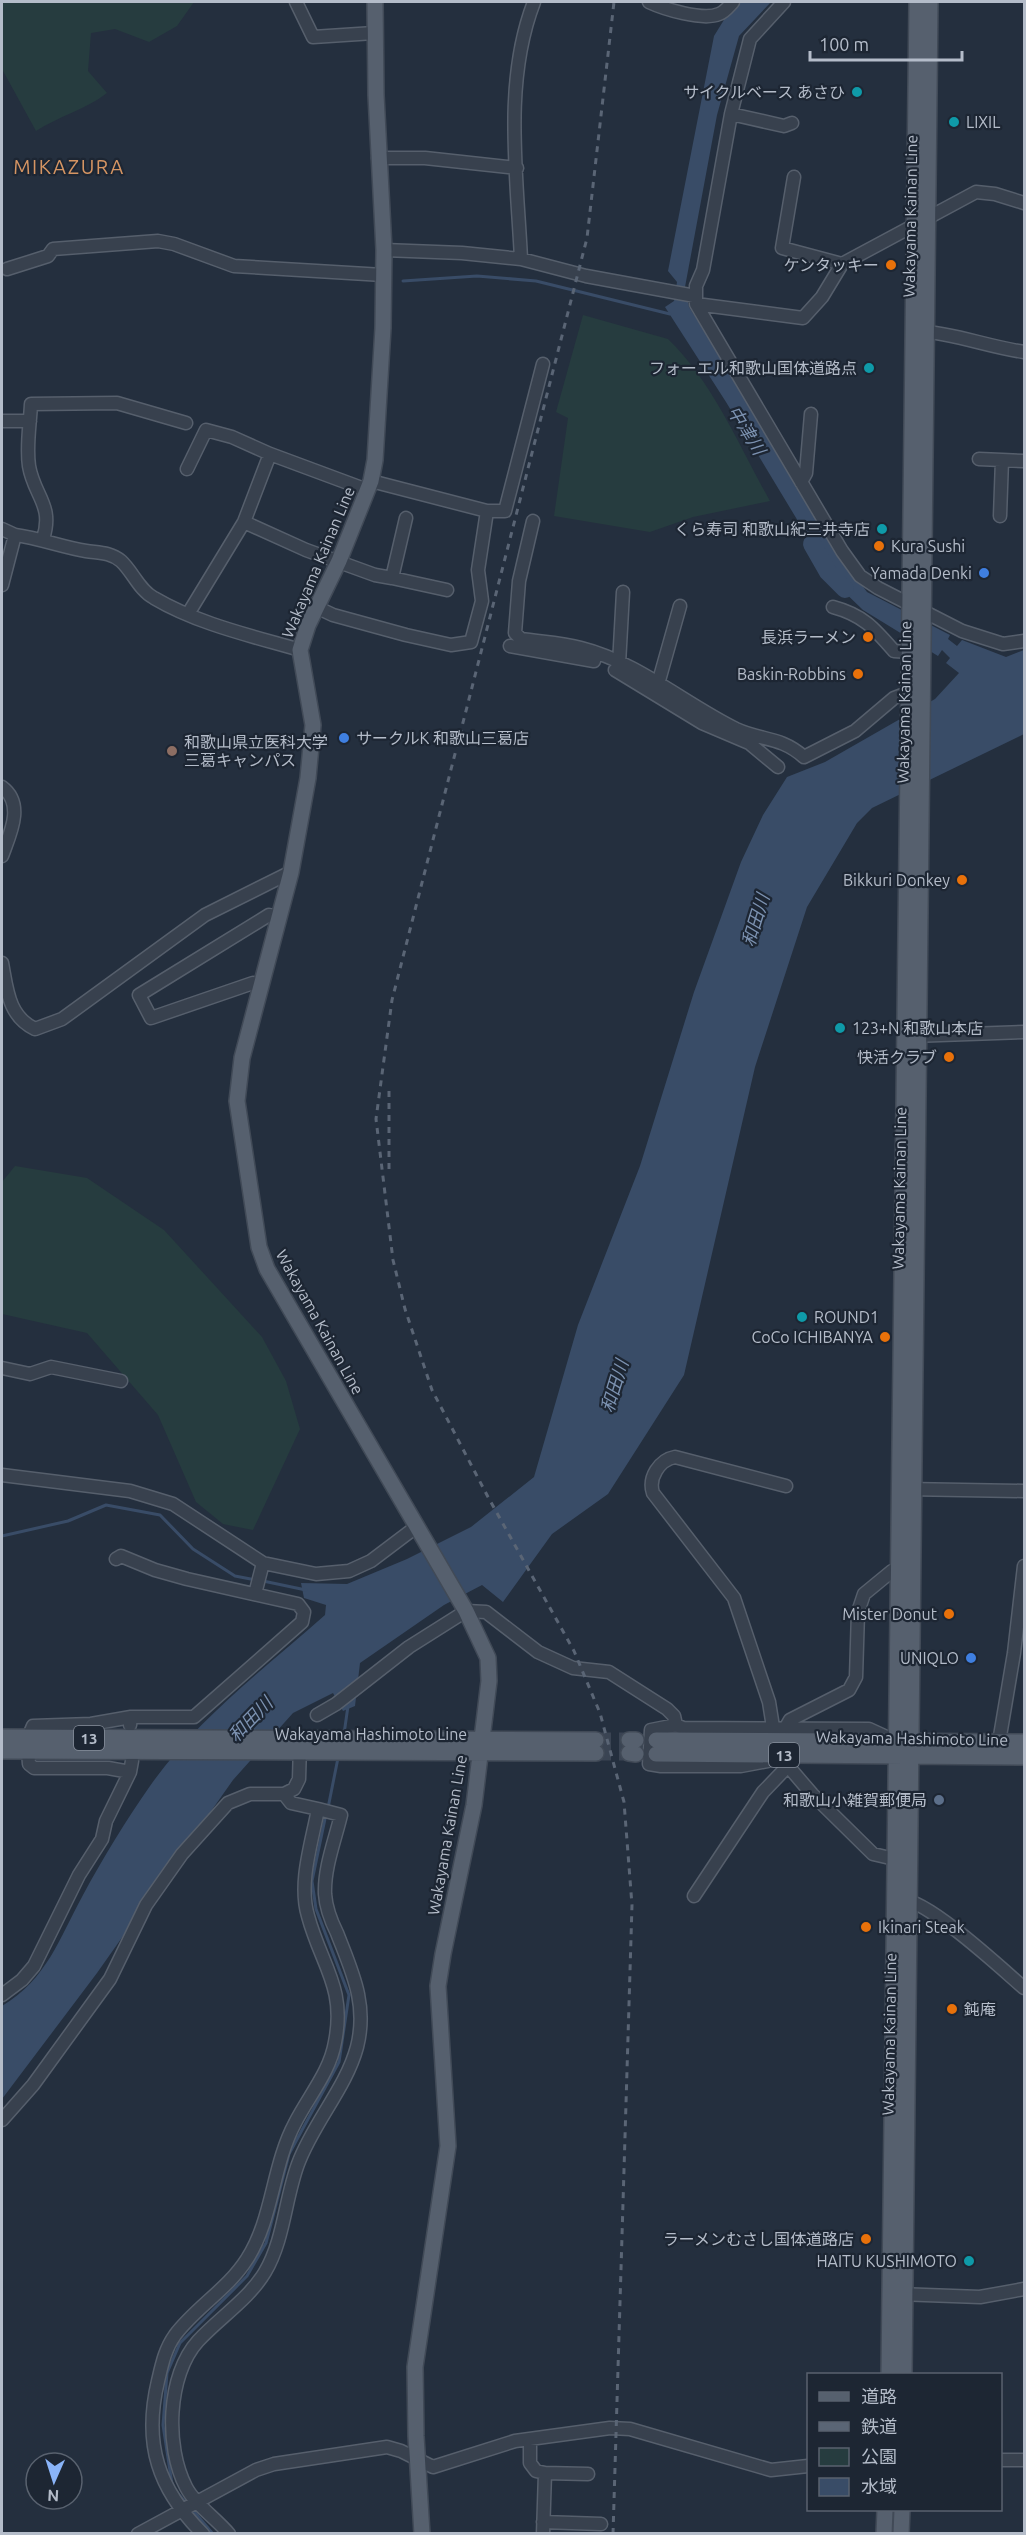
<svg xmlns="http://www.w3.org/2000/svg" width="1026" height="2535" viewBox="0 0 1026 2535" font-family="Ubuntu,'Noto Sans JP',sans-serif">
  <rect width="100%" height="100%" fill="#242f3e"/>
  <path fill="#263c3f" d="M2,2H194L177,26L149,42L115,29L91,33L88,71L107,93C85,110 59,116 36,131L2,69Z
    M583,315L668,339C713,382 740,448 770,501L693,517L650,532L554,516L568,418L556,412Z
    M15,1166L87,1178L164,1230L262,1337L286,1381L300,1429L253,1530L223,1524L196,1502L158,1415L87,1333L2,1314V1182Z"/>
  <path fill="#394c67" d="M741,2H771L739,36L717,115L685,287L689,307L733,376L822,530L867,592L950,635L948,639L957,646L962,640L1006,657L1024,650V734L872,808L857,823L807,907L755,1067L684,1375L608,1494L552,1534L503,1602L482,1585L444,1605L360,1663L355,1706L343,1711L333,1693L293,1713L233,1780L97,1973L2,2099V2006C47,1979 59,1939 83,1895C103,1858 126,1820 150,1786C196,1720 265,1668 325,1615L326,1605L304,1598L301,1583L347,1584L407,1559L471,1527L534,1477L578,1325L640,1166L694,992L741,862L763,815L787,777L825,762L935,699L959,673L946,663L950,658L942,650L938,656L863,610L836,584L726,402L665,307L674,301L677,282L668,271L714,36L727,15Z"/>
  <g fill="none" stroke-linecap="round" stroke-linejoin="round">
    <path stroke="#394c67" stroke-width="3" d="M403,281L477,276L536,281L670,314
      M2,1536L68,1521L106,1505L160,1515L193,1549L235,1576L256,1580
      M263,1581L306,1590
      M344,1734L348,1706
      M328,1808L338,1758
      M172,2484L163,2425L167,2373L180,2343L247,2276L266,2243L289,2154L339,2062L349,1995L316,1909L312,1881L326,1814
      M175,2490L186,2503
      M191,2508L213,2534"/>
    <path stroke="#394c67" stroke-width="18" d="M812,544L828,572L845,589"/>
    <path stroke="#3a4453" stroke-width="15" stroke-dasharray="15 8" stroke-linecap="butt" d="M596,1740H629
      M596,1753H629"/>
    <defs>
      <path id="minor" d="M296,2L313,37L374,33
        M534,2C503,82 517,175 521,259L586,276L695,296
        M649,2C664,9 703,21 719,14C725,12 729,6 733,2
        M784,2L750,39L731,114L703,270L696,286V304L842,551L860,576L878,588L962,631L1003,644L1024,641
        M731,114L784,126L792,123
        M378,158H425L517,168
        M794,177L782,248L842,264
        M384,250L462,253L521,259
        M7,269L48,256L53,249L158,241L174,244L234,266L383,275
        M696,304L803,318L822,297L842,264L976,192L995,194L1024,203
        M919,331C953,333 989,347 1024,352
        M2,421H30
        M270,454L244,522L306,550L375,575L392,578L406,518
        M979,459L1002,460L1000,516
        M1002,460L1024,461
        M187,469L206,430L232,437L270,454L367,490
        M801,482L806,473L811,414
        M487,511H505L543,364
        M533,521L519,581L515,633L521,639C541,642 562,643 581,648C637,662 685,704 736,729C762,741 780,736 804,757L855,731L894,698L915,690
        M2,529L15,535
        M43,539C54,505 34,496 29,466C26,446 30,425 31,404L117,403L186,423
        M392,578L447,590
        M2,585L15,535C39,538 62,547 86,551C99,553 110,552 121,561C133,572 139,590 154,598C198,624 252,636 300,650
        M316,607L333,615L406,635L451,645L471,642L482,601L478,570L487,511L371,481
        M833,607C863,615 874,628 894,651L911,652
        M188,614L244,522
        M510,646L594,661
        M619,664L623,592
        M615,670L702,723L749,743L778,767
        M658,684L680,606
        M2,787C25,804 10,834 2,856
        M2,963C7,989 8,1016 35,1029L62,1019L205,915L291,872
        M261,985L253,983L151,1018L139,995L269,915L279,917
        M912,1036L1024,1032
        M2,1368L30,1374L51,1367L121,1381
        M2,1475L130,1491L173,1504L263,1563L316,1574L349,1571L371,1561L416,1527
        M906,1489L1024,1491
        M116,1559L121,1556L155,1570L187,1579L298,1604L304,1612L302,1622L194,1717H131L130,1725
        M255,1594L263,1563
        M317,1715L336,1704L409,1647L466,1611L486,1612L538,1652L573,1668L609,1672L667,1709L674,1716L676,1725
        M773,1727L769,1702L734,1598L653,1493C648,1478 659,1460 675,1457L786,1486
        M786,1727L790,1720L849,1690L856,1677L858,1612L864,1594L892,1571H906
        M28,1738L33,1726L91,1724L131,1717
        M999,1742L1014,1653L1024,1566
        M28,1751L29,1764L34,1768H108L130,1772
        M768,1761L741,1766H661L649,1764L651,1730L676,1725L683,1728L869,1729L893,1740
        M788,1766L812,1794L873,1854L903,1861
        M694,1896L763,1792L788,1766V1762
        M903,1900C928,1900 1002,1969 1024,1988
        M2,1995L22,1980L34,1966L79,1875L102,1839L106,1821L130,1772L132,1761
        M2,2120L33,2085L110,1979L146,1905L182,1854L228,1803L250,1794H284L294,1789L299,1779L300,1745
        M898,2294L980,2297L1024,2289
        M530,2439V2463L536,2471L545,2473L543,2534
        M1000,2460H1024
        M545,2473L588,2474
        M543,2522L601,2524
        M138,2534L256,2470L274,2464L387,2447L401,2451L433,2467L515,2441L610,2428L630,2429L771,2470L808,2466
        M203,2534C158,2489 143,2444 158,2381C162,2364 165,2349 175,2335C196,2307 228,2289 247,2259C273,2219 272,2166 295,2123C308,2097 330,2072 335,2042C346,1987 321,1965 308,1916C298,1883 312,1842 318,1809L291,1803L284,1794
        M229,2534C216,2518 195,2505 186,2487C165,2447 167,2375 198,2341C219,2318 249,2299 265,2272C284,2240 285,2199 298,2164C313,2123 346,2088 357,2047C368,2004 352,1972 337,1933C331,1921 326,1908 325,1894C324,1868 335,1840 341,1815L318,1809"/>
      <path id="major" d="M375,2L376,95L384,250L383,328L375,460L371,481L339,561L308,625L300,650L313,725L308,778L291,872L242,1058L237,1101L259,1247L267,1269L466,1611L488,1658L489,1681L474,1805L443,1954L438,1986L448,2146L415,2367L416,2436L422,2534
        M2,1737L596,1740
        M629,1740H636
        M656,1740L1024,1742
        M2,1751L596,1753
        M629,1753L636,1754
        M656,1754L1024,1757
        M889,2374L917,2
        M904,2374L930,2
        M884,2534L885,2510
        M901,2534L902,2510"/>
    </defs>
    <use href="#minor" stroke="#565f6c" stroke-width="15"/>
    <use href="#major" stroke="#414a57" stroke-width="18"/>
    <use href="#minor" stroke="#38414e" stroke-width="12"/>
    <use href="#major" stroke="#56606e" stroke-width="15"/>
    <path stroke="#5a6575" stroke-width="3" stroke-dasharray="6 6" stroke-linecap="butt" d="M389,1169V1085
      M613,2534L632,1905L624,1802L600,1713L574,1651L488,1497L432,1390L405,1309L393,1260L376,1119L392,1000L587,238L614,2"/>
  </g>
  <g fill="#0f9aa8" stroke="#1d2633" stroke-width="2">
    <circle cx="857" cy="92" r="6"/>
    <circle cx="954" cy="122" r="6"/>
    <circle cx="869" cy="368" r="6"/>
    <circle cx="882" cy="529" r="6"/>
    <circle cx="840" cy="1028" r="6"/>
    <circle cx="802" cy="1317" r="6"/>
    <circle cx="969" cy="2261" r="6"/>
  </g>
  <g fill="#e8710a" stroke="#1d2633" stroke-width="2">
    <circle cx="891" cy="265" r="6"/>
    <circle cx="879" cy="546" r="6"/>
    <circle cx="868" cy="637" r="6"/>
    <circle cx="858" cy="674" r="6"/>
    <circle cx="962" cy="880" r="6"/>
    <circle cx="949" cy="1057" r="6"/>
    <circle cx="885" cy="1337" r="6"/>
    <circle cx="949" cy="1614" r="6"/>
    <circle cx="866" cy="1927" r="6"/>
    <circle cx="952" cy="2009" r="6"/>
    <circle cx="866" cy="2239" r="6"/>
  </g>
  <g fill="#3f7fe0" stroke="#1d2633" stroke-width="2">
    <circle cx="984" cy="573" r="6"/>
    <circle cx="344" cy="738" r="6"/>
    <circle cx="971" cy="1658" r="6"/>
  </g>
  <circle fill="#8d6e63" stroke="#1d2633" stroke-width="2" cx="172" cy="751" r="6"/>
  <circle fill="#5c6f8a" stroke="#1d2633" stroke-width="2" cx="939" cy="1800" r="6"/>
  <g text-anchor="middle" dominant-baseline="central" stroke-width="4.5" stroke-linejoin="round" paint-order="stroke">
    <g fill="#1d2633" stroke="#878f9c" stroke-width="1.5">
      <rect x="74" y="1726" width="30" height="24" rx="4.5"/>
      <rect x="769" y="1743" width="30" height="24" rx="4.5"/>
    </g>
    <g font-size="15" font-weight="bold" fill="#b4bcc9">
      <text x="89" y="1738">13</text>
      <text x="784" y="1755">13</text>
    </g>
    <g font-size="16" fill="#b4bcc9" stroke="#1d2633" text-anchor="end">
      <text x="845" y="92">サイクルベース あさひ</text>
      <text x="966" y="122" text-anchor="start">LIXIL</text>
      <text x="879" y="265">ケンタッキー</text>
      <text x="857" y="368">フォーエル和歌山国体道路点</text>
      <text x="870" y="529">くら寿司 和歌山紀三井寺店</text>
      <text x="891" y="546" text-anchor="start">Kura Sushi</text>
      <text x="972" y="573">Yamada Denki</text>
      <text x="856" y="637">長浜ラーメン</text>
      <text x="846" y="674">Baskin-Robbins</text>
      <text x="356" y="738" text-anchor="start">サークルK 和歌山三葛店</text>
      <text x="184" y="742" text-anchor="start">和歌山県立医科大学<tspan x="184" dy="18">三葛キャンパス</tspan></text>
      <text x="950" y="880">Bikkuri Donkey</text>
      <text x="852" y="1028" text-anchor="start">123+N 和歌山本店</text>
      <text x="937" y="1057">快活クラブ</text>
      <text x="814" y="1317" text-anchor="start">ROUND1</text>
      <text x="873" y="1337">CoCo ICHIBANYA</text>
      <text x="937" y="1614">Mister Donut</text>
      <text x="959" y="1658">UNIQLO</text>
      <text x="927" y="1800">和歌山小雑賀郵便局</text>
      <text x="878" y="1927" text-anchor="start">Ikinari Steak</text>
      <text x="964" y="2009" text-anchor="start">鈍庵</text>
      <text x="854" y="2239">ラーメンむさし国体道路店</text>
      <text x="957" y="2261">HAITU KUSHIMOTO</text>
    </g>
    <g font-size="16" fill="#b4bcc9" stroke="#1d2633">
      <text transform="translate(910 216) rotate(-89)">Wakayama Kainan Line</text>
      <text transform="translate(318 562) rotate(-67)">Wakayama Kainan Line</text>
      <text transform="translate(904 702) rotate(-89)">Wakayama Kainan Line</text>
      <text transform="translate(899 1188) rotate(-89)">Wakayama Kainan Line</text>
      <text transform="translate(320 1322) rotate(61)">Wakayama Kainan Line</text>
      <text x="371" y="1734">Wakayama Hashimoto Line</text>
      <text transform="translate(912 1738) rotate(1)">Wakayama Hashimoto Line</text>
      <text transform="translate(447 1835) rotate(-80)">Wakayama Kainan Line</text>
      <text transform="translate(889 2034) rotate(-89)">Wakayama Kainan Line</text>
    </g>
    <g font-size="18" font-style="italic" fill="#7c92b1" stroke="#1d2633">
      <text transform="translate(747 430) rotate(58)">中津川</text>
      <text transform="translate(755 920) rotate(-73)">和田川</text>
      <text transform="translate(614 1386) rotate(-73)">和田川</text>
      <text transform="translate(250 1719) rotate(-46)">和田川</text>
    </g>
    <g font-size="20" letter-spacing="1.5" fill="#d59563" stroke="#1d2633">
      <text x="69" y="166">MIKAZURA</text>
    </g>
  </g>
  <rect width="1026" height="2535" fill="none" stroke="#b4bcc9" stroke-width="6"/>
  <rect x="807" y="2373" width="195" height="138" fill="#1d2633" stroke="#59626f" stroke-width="1.5"/>
  <rect x="819" y="2392" width="30" height="9" fill="#56606e" stroke="#59626f" stroke-width="1.5"/>
  <text x="861" y="2403" font-size="18" fill="#b4bcc9">道路</text>
  <rect x="819" y="2422" width="30" height="9" fill="#5a6575" stroke="#59626f" stroke-width="1.5"/>
  <text x="861" y="2433" font-size="18" fill="#b4bcc9">鉄道</text>
  <rect x="819" y="2448" width="30" height="18" fill="#263c3f" stroke="#59626f" stroke-width="1.5"/>
  <text x="861" y="2463" font-size="18" fill="#b4bcc9">公園</text>
  <rect x="819" y="2478" width="30" height="18" fill="#394c67" stroke="#59626f" stroke-width="1.5"/>
  <text x="861" y="2493" font-size="18" fill="#b4bcc9">水域</text>
  <g transform="translate(54 2481) rotate(183)"><circle r="28" fill="#1d2633" stroke="#59626f" stroke-width="1.5"/>
  <path d="M0-4.5L10 22L0 15L-10 22Z" fill="#8ab4f8"/>
  <text y="-9" font-size="16" font-weight="bold" text-anchor="middle" fill="#b4bcc9">N</text>
  </g>
  <path d="M810 51v9h152v-9" fill="none" stroke="#b4bcc9" stroke-width="3"/>
  <text x="819" y="51" font-size="18" fill="#b4bcc9" stroke="#1d2633" stroke-width="4.5" paint-order="stroke">100 m</text>
</svg>
